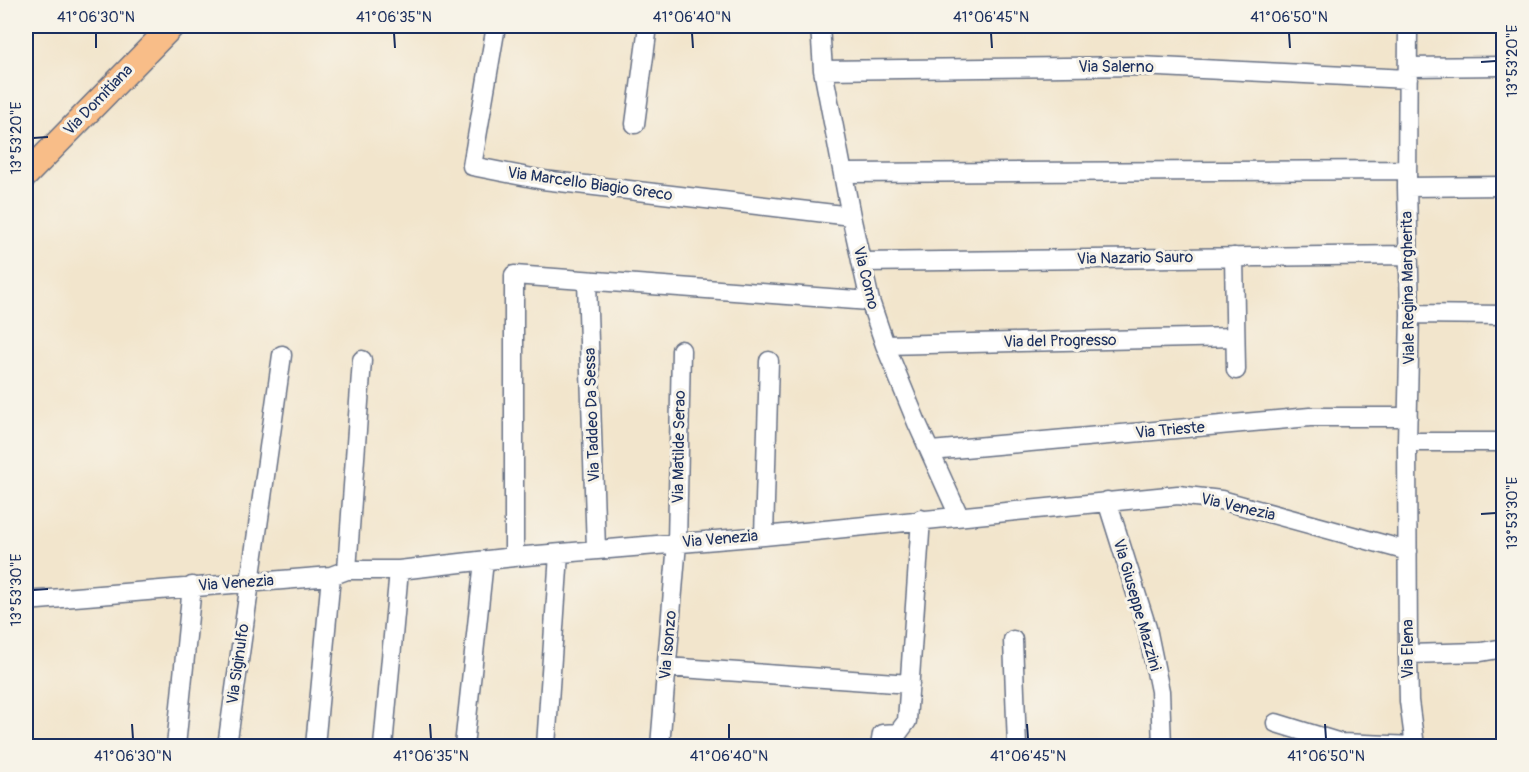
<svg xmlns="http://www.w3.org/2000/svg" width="1529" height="772" viewBox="0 0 1529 772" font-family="Pangolin,sans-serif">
  <rect width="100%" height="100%" fill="#f7f3e8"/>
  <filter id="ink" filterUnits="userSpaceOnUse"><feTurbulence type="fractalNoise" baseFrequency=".0167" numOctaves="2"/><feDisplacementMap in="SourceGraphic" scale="12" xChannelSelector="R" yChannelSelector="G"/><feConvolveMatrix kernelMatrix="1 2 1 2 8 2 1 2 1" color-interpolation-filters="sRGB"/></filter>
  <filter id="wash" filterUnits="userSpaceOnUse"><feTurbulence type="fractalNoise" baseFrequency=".008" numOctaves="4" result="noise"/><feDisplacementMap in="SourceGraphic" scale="24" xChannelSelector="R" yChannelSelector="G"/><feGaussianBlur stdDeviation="1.35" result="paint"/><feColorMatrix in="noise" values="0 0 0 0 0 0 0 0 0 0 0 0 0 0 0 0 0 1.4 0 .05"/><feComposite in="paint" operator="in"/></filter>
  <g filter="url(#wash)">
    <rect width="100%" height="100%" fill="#f2e5cc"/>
  </g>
  <g filter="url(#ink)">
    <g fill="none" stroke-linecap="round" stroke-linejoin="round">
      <defs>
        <path id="minor" d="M496,26L472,166L543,180L851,216
          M820,26L823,70L851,216L870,301L885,345L917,423L959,516
          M1408,26L1407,187L1410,314L1407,442L1408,654L1409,701L1415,746
          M1408,67L1504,66
          M823,70L1139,66L1408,79
          M635,124L648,26
          M843,173L1407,170
          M1407,187L1504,186
          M1234,257L1236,370
          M861,262L1409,255
          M587,282L596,549
          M1410,314L1504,315
          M885,345L1235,337
          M1407,442H1504
          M931,451L1310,417H1408
          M1107,501L1147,628L1160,691L1162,746
          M764,536L769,361
          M514,557V275L870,301
          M347,570L362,360
          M26,601L331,576L347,570H399L514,557L764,536L1178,495L1221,500L1408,551
          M1013,640L1017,746
          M1408,654L1481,652L1504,648
          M667,667L910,684
          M1276,723L1341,743L1414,746
          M176,746L192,586
          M227,746L282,355
          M315,746L331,576
          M383,746L399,570
          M464,746L484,561
          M546,746L559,554
          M660,746L677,543L681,350
          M880,746L882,734L898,733L907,721L921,519"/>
        <path id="major" d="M26,175L172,26"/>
      </defs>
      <use href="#minor" stroke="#666f84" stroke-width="21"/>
      <use href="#major" stroke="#666f84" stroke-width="27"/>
      <use href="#minor" stroke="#fff" stroke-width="18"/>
      <use href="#major" stroke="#f8bd88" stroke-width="24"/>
    </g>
  </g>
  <path fill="none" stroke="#1b2f5e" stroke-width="2" d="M96,33V48M394,33L395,48M692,33L693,48M991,33L992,48M1289,33L1290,48M1481,62L1496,61M33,138L48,137M1481,514L1496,513M33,590L48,589M132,724L133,739M430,724L431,739M729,724V739M1027,724L1028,739M1325,724L1326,739"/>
  <g text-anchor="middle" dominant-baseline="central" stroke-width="6" stroke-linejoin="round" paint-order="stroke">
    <g font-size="16" fill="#1b2f5e" stroke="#f7f3e8">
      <text x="1116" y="67">Via Salerno</text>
      <text transform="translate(98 100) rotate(-46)">Via Domitiana</text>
      <text transform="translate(590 184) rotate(8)">Via Marcello Biagio Greco</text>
      <text transform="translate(1135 258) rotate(-1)">Via Nazario Sauro</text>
      <text transform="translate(866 278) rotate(76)">Via Como</text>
      <text transform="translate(1408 288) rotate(-91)">Viale Regina Margherita</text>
      <text transform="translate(1060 341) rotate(-1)">Via del Progresso</text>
      <text transform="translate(592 415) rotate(-92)">Via Taddeo Da Sessa</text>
      <text transform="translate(1170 430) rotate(-5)">Via Trieste</text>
      <text transform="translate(679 447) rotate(-89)">Via Matilde Serao</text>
      <text transform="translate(1238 507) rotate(13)">Via Venezia</text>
      <text transform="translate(720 539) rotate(-5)">Via Venezia</text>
      <text transform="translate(236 583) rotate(-4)">Via Venezia</text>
      <text transform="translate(1137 605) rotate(74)">Via Giuseppe Mazzini</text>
      <text transform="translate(668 645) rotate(-85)">Via Isonzo</text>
      <text transform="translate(1408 649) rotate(-90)">Via Elena</text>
      <text transform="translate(238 664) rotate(-82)">Via Siginulfo</text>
    </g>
  </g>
  <rect width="1529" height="772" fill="none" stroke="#f7f3e8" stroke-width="66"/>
  <rect x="33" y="33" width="1463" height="706" fill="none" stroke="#1b2f5e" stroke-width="2"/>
  <g font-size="15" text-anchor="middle" fill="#1b2f5e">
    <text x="96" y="22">41°06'30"N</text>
    <text x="394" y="22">41°06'35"N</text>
    <text x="692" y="22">41°06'40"N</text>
    <text x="991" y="22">41°06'45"N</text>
    <text x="1289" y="22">41°06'50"N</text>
    <text transform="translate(1512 61) rotate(-90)" y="5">13°53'20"E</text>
    <text transform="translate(16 138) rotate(-90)" y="5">13°53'20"E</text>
    <text transform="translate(1512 513) rotate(-90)" y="5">13°53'30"E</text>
    <text transform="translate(16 590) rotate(-90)" y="5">13°53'30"E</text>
    <text x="133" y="761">41°06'30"N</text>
    <text x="431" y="761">41°06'35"N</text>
    <text x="729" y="761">41°06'40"N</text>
    <text x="1028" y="761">41°06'45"N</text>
    <text x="1326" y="761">41°06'50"N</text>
  </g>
</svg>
